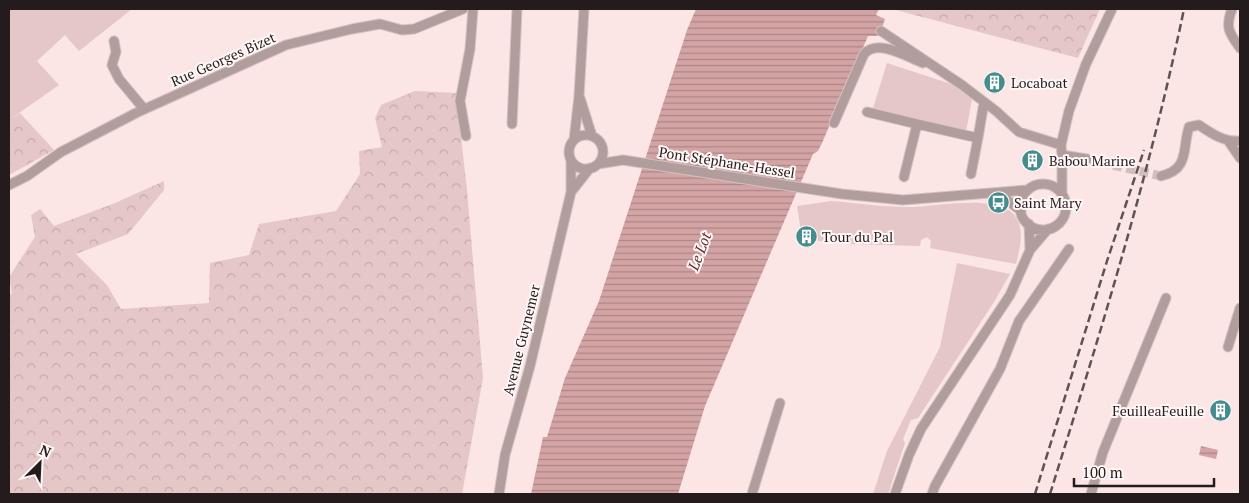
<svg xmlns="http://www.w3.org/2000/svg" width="1249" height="503" viewBox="0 0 1249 503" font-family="'PT Serif',serif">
  <defs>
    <pattern id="forest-crowns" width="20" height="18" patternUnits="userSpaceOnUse" patternTransform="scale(1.25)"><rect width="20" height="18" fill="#e6c7c8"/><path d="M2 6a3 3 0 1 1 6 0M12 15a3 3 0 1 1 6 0" fill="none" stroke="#c5aaab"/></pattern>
    <pattern id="water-rules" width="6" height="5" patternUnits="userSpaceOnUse" patternTransform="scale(1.25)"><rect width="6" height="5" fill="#d4a4a5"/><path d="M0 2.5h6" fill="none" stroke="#ac8586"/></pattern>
  </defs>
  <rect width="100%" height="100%" fill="#fbe5e5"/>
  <path fill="#e6c7c8" d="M9,9H132L79,51L65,35L37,61L59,85L9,120Z
    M887,63L951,84L972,99L966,132L873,108Z
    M831,201C857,203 882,207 908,207C933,207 989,195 1010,211C1027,225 1020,247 1016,264L930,248L931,241L927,237L921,240L920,246L849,244L811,240L810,232H801L797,206Z
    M957,263L1010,274L994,302L918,418L911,420L903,439L905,443L888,494H873L887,451L940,347Z"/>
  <path fill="url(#forest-crowns)" d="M892,9H1100L1078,58Z
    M415,91L456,93L467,190L483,378L462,494H9V294H12L9,277L35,237L31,215L40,209L54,226L115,203L164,181V190L128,234L76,254L107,285L121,309L209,303L210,263L249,255L259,224L336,211L360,174L359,151L382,147L375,118L381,105Z
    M20,113L54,150L9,175V120Z"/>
  <path fill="url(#water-rules)" d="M696,9H879L876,15L885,19L879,36H868L822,143L818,151L813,154L705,406L678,494H531L543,437H547L565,378L599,301L687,30Z
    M1201,446L1218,450L1216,459L1199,455Z"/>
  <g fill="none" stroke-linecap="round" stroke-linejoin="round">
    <path stroke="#d0bdbd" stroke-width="9" stroke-dasharray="9 4.5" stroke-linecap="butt" d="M1087,159L1161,176"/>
    <defs>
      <path id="minor" d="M1232,9C1225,27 1229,33 1240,48
        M881,31L962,85L996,111L1019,132L1061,145
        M114,41L116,52L112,65L119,79L144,109
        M580,98L592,136
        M867,112L917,124
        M834,123L864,54C878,38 907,57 923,63
        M512,124L517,9
        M569 152a17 17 0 1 1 34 0a17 17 0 1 1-34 0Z
        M466,136L460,101L470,49L473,9
        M574,140L579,96L584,9
        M1229,142L1240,158
        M1062,155L1087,159
        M598,164L623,160L842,194L903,200L1027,190
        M971,174L978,138
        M1161,176C1190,169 1182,149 1189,127L1199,125C1212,134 1224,142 1240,141
        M904,177L917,124L978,138L984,102
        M1020 207a23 23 0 1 1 46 0a23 23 0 1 1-46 0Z
        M9,185L27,176L61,152L136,113L286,45L352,29L380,24L402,30L414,29L463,9
        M571,192L590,168
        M992,193L1006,199L1021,211
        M1062,193V155L1061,145L1069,111L1086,64L1112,9
        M1029,224L1030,250
        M1228,347L1240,308
        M499,494L505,455L530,366L571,192V160
        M752,494L780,403
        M895,494L909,455L921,429L1010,295L1030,250L1048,229
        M932,494L935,486L1000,369L1019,321L1069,249
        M1091,494L1103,452L1166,298"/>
    </defs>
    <use href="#minor" stroke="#d4c1c1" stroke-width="11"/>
    <use href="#minor" stroke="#b29d9d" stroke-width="9"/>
    <path stroke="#5e5252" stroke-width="2.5" stroke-dasharray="8 4" stroke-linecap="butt" d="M1035,494L1107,261L1144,150
      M1050,494C1100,334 1150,173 1184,9"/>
  </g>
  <defs>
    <symbol id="building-disc" viewBox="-11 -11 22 22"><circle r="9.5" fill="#448c8d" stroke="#fff6f6"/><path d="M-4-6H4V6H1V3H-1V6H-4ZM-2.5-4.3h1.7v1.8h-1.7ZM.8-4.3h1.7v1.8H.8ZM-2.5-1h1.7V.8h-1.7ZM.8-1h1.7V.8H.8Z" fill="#fff"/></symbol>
    <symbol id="bus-disc" viewBox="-11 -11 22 22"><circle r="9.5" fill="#448c8d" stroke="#fff6f6"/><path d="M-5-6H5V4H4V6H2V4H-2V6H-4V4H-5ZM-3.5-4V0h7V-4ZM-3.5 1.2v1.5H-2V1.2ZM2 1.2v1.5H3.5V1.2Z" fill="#fff"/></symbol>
  </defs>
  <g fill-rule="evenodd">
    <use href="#building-disc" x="982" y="70" width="25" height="25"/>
    <use href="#building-disc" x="1020" y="148" width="25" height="25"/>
    <use href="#bus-disc" x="986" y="190" width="25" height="25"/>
    <use href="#building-disc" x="794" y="224" width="25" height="25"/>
    <use href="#building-disc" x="1208" y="398" width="25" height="25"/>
  </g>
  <g text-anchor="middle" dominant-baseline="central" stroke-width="4" stroke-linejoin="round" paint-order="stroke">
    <g font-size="14" fill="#241c1c" stroke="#fff6f6">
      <text transform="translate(223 59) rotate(-24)">Rue Georges Bizet</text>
      <text transform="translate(727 162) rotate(9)">Pont Stéphane-Hessel</text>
      <text transform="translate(521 340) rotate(-76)">Avenue Guynemer</text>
    </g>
    <g font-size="14" fill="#241c1c" stroke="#fff6f6" text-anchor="start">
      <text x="1011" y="82">Locaboat</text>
      <text x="1049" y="160">Babou Marine</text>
      <text x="1014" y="202">Saint Mary</text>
      <text x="822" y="236">Tour du Pal</text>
      <text x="1204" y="410" text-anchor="end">FeuilleaFeuille</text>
    </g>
    <g font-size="15" font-style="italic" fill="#682c31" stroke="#fff6f6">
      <text transform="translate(699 251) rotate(-69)">Le Lot</text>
    </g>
  </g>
  <rect width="1249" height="503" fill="none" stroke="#241c1c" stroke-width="20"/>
  <g transform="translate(40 463) rotate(24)" stroke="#fff6f6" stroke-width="4" paint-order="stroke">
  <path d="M0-4L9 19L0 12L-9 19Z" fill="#241c1c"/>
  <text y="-8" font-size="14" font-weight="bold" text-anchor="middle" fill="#241c1c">N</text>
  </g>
  <path d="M1074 478v8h140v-8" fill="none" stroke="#241c1c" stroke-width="2.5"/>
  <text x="1082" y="478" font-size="15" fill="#241c1c" stroke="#fff6f6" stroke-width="4" paint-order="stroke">100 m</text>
</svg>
